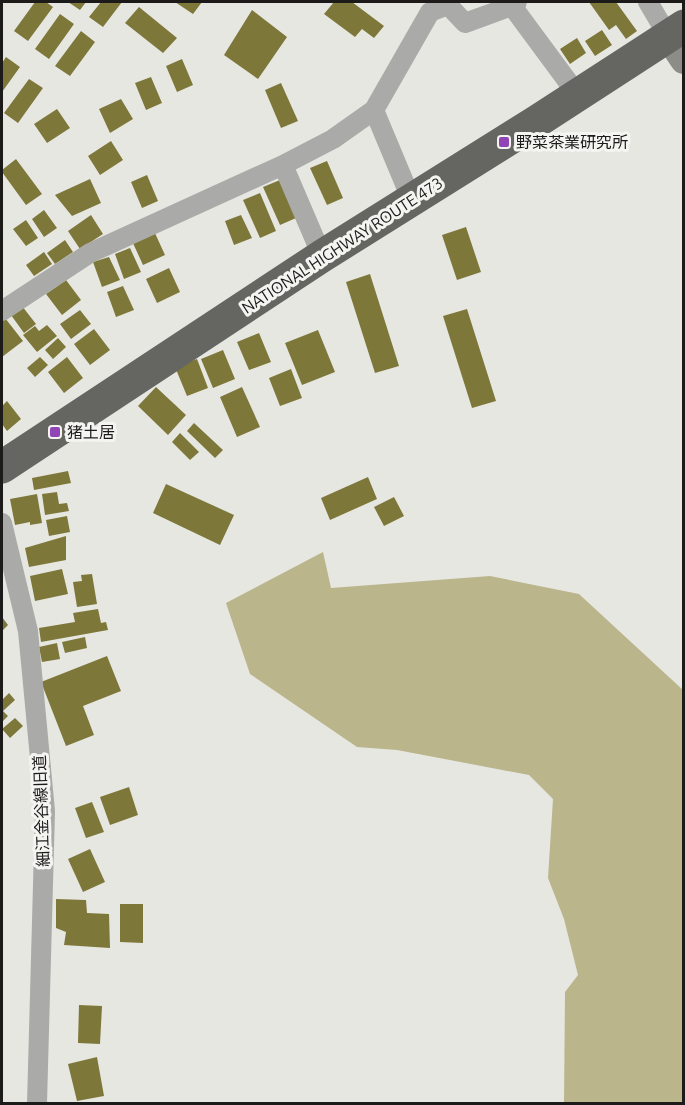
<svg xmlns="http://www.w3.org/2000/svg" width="685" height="1105" viewBox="0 0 685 1105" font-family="Ubuntu,'Noto Sans JP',sans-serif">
  <rect width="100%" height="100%" fill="#e7e7e2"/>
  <path fill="#bab58b" d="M323,552L331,588L490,576L579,594L683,690V1103H564L565,992L578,975L564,919L548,878L553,799L529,775L397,750L357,747L250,674L226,603Z"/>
  <path fill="#7e773a" d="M35,2H46L53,7L28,41L14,31Z
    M68,2H86L80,10Z
    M101,2H122L103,27L89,17Z
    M175,2H202L193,14Z
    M334,2H352L384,26L374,38L362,29L355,37L324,14Z
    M589,2H616L637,31L626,39L616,25L609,30Z
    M139,7L177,38L163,53L125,23Z
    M252,10L287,37L258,79L224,55Z
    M60,14L74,24L49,59L35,49Z
    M602,30L612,45L595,56L585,41Z
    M81,31L95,42L70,76L55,66Z
    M577,38L586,53L570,64L560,49Z
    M6,57L20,67L2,92V63Z
    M182,59L193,85L177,92L166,66Z
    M151,77L162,103L146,110L135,83Z
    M29,79L43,88L18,123L4,113Z
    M281,83L298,121L281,128L265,90Z
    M121,99L133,119L110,133L99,109Z
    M57,109L70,128L47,143L34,124Z
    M111,141L123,160L100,175L88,156Z
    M16,159L42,194L26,205L2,172V170Z
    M327,161L343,198L327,205L310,168Z
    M147,175L158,201L142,208L131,182Z
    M90,179L101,203L72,216L55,195Z
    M280,180L296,218L280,225L263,187Z
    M260,193L276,231L260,238L243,200Z
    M44,210L57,228L44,237L32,219Z
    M91,215L103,234L80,249L68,231Z
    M241,215L252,238L234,245L225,221Z
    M26,220L38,238L26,246L13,229Z
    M466,227L481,272L457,280L442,235Z
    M154,231L165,255L143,265L132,241Z
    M65,240L73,252L55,264L47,253Z
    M130,248L141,272L124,279L115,254Z
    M44,252L52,264L34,276L26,265Z
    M109,257L120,280L102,287L93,262Z
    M169,268L180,292L157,303L146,279Z
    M370,274L399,366L375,373L346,282Z
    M66,280L81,300L62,315L46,294Z
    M123,286L134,310L116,317L107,292Z
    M22,306L36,324L24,333L11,315Z
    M467,309L496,401L472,408L443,316Z
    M80,310L91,324L71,339L60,324Z
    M5,318L23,341L2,357V320Z
    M47,325L57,336L37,352L23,335L35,326L39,331Z
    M94,329L110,350L90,365L74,344Z
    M318,330L335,372L302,385L285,343Z
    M259,333L271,362L249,370L237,342Z
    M58,338L66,347L53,359L45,350Z
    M223,350L235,379L213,388L201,359Z
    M40,357L48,365L35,377L27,368Z
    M67,357L83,378L64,393L48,372Z
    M197,359L208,388L187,396L175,367Z
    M291,369L302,398L280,406L269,378Z
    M156,387L186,415L168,435L138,406Z
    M242,387L260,427L237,437L220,397Z
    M7,401L21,419L7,431L2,424V406Z
    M194,423L223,450L215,458L187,431Z
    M180,433L199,452L190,460L172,442Z
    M68,471L71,483L34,490L32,478Z
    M368,477L377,499L330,520L321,498Z
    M166,484L234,515L220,545L153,513Z
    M57,492L59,504L67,503L69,511L45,515L42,494Z
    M37,494L42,523L30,525V522L15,525L10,499Z
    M394,497L404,516L384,526L374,507Z
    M67,516L70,532L49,536L46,520Z
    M66,536V560L29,567L25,548Z
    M62,569L68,594L35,601L30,576Z
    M92,574L97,604L77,607L73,582L82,581L81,575Z
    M98,609L101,623L106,622L108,630L41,642L39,628L75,622L73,613Z
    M2,617L8,625L2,631Z
    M85,637L87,648L65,653L62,642Z
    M57,643L60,659L42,662L39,647Z
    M107,656L121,691L83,706L94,735L66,746L41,682Z
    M9,693L15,700L3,711L8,716L2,722V700Z
    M15,718L23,726L10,738L2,729Z
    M129,787L138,815L110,825L100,797Z
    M92,802L104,832L86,838L75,808Z
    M90,849L105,882L83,892L68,859Z
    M56,899L86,900L87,913L109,914L110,948L64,945L66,932L56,928Z
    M120,904H143V943L120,942Z
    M79,1005L102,1006L100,1044L78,1043Z
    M97,1057L104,1096L77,1101L68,1064Z"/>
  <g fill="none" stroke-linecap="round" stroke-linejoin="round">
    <path stroke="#aaaaa8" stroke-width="20" d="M504,2L512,6L577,94
      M648,2L668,36
      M374,110L412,201
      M283,165L333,139L374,110L430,12L448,5L465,23L512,6L517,2
      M2,311L90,253L283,165L322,256
      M2,523L28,631L45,811L37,1104"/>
    <path stroke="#8c8c89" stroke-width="28" d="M668,36L684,60"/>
    <path stroke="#656561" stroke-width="33" d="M2,467L322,256L536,122L684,26"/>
  </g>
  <g fill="#9044b5" stroke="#f4f4f0" stroke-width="2">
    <rect x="498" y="136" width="12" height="12" rx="3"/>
    <rect x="49" y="426" width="12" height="12" rx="3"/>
  </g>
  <g text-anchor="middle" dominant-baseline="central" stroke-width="6" stroke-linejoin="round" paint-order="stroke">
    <g font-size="16" fill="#1c1b1a" stroke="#f4f4f0" text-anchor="start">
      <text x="516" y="142">野菜茶業研究所</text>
      <text x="67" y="432">猪土居</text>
    </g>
    <g font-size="16" fill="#1c1b1a" stroke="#f4f4f0">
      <text transform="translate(342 245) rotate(-33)">NATIONAL HIGHWAY ROUTE 473</text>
      <text transform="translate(41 811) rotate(-92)">細江金谷線旧道</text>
    </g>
  </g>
  <rect width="685" height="1105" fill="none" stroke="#1c1b1a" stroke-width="6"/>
</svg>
